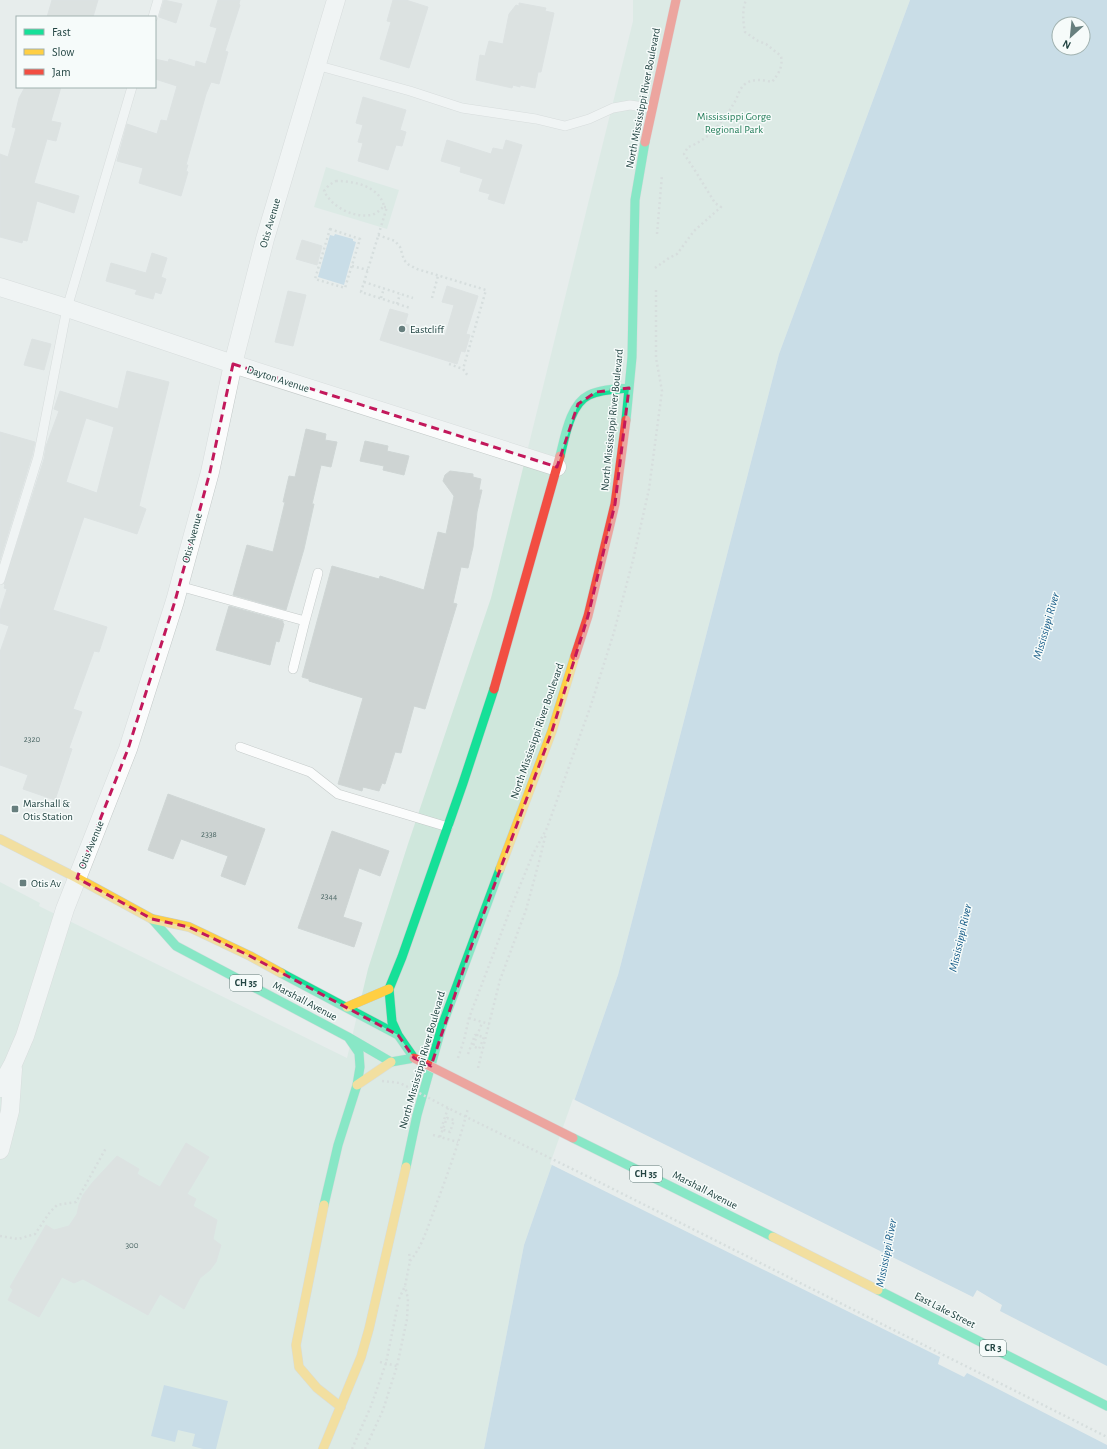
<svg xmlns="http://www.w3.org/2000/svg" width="1107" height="1449" viewBox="0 0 1107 1449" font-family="'Alegreya Sans',sans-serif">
  <rect width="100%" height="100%" fill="#e7edec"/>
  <path fill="#cfe7dc" d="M633,0H910L779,354L618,975L524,1245L484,1449H0V882L40,903L39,906L347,1058L368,969L408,844L491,598L633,21Z
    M326,167L399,190L387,229L314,207Z"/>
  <path fill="#a5cadf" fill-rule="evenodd" d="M910,0H1107V1449H484L524,1245L618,975L779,354ZM1059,24H1083V48H1059Z
    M335,234L353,239V241L356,242L344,285L318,277L330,235L334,236Z
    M164,1385L228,1401L216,1449H203L192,1446L195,1434L178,1430L175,1442L151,1436Z"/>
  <path fill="#e7edec" d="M573,1099L973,1297L977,1290L1002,1305L1000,1311L1107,1366V1445L967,1373L964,1377L938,1364L940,1357L550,1164Z"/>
  <path fill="#ced4d3" stroke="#cfd6d5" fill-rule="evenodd" d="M52,0H98L93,17H47Z
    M164,0L182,4L176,23L159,17Z
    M218,0H240L239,4L240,5L225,51L228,52L219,84L211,82L206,94L186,165H188L186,171L188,172L181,196L139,183L143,168L117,161L127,124L157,134L161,120L167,121L177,86L155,79V59L168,62L169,59L195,67L196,61L206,64L217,28L210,26Z
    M393,0H406L428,7L409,68L380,59L391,22L387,21Z
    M519,3L546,8L545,11L554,13L541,72H538L535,88L520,85V87L513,85L512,88L476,80L480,55L485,56L489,41L503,44L509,14L516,5L519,6Z
    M25,87H61L51,121L61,123L56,141L47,139L34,183L79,196L74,213L37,201L27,241L23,240L22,243L0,237V154L8,157L16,128L12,127L19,98Z
    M363,97L406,110L400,130L406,132L402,146L396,145L388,170L358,161L363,143L358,142L363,125L356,123Z
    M447,140L491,154L493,148L503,150L506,140L522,145L504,204L488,199L490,194L479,191L483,179L460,172L461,167L441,161Z
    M302,240L322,246L317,265L296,259Z
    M152,253L167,258L161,277L166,279L161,294L155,292L153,299L135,294L137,290L106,281L111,263L146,273Z
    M447,286L478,296L466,334L470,335L465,352L461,351L457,364L380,340L390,309L408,314L405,324L445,336L454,305L442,302Z
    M288,291L306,295L293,346L275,342Z
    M32,339L51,344L44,370L24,365Z
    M127,371L169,382L139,506L146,509L137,534L84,517L53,610L107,627L99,652L94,651L73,709L82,712L69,748L72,749L55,800L23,789L28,775L0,765V652L9,626L0,623V611L7,589L4,588L5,585L4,584L44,459L46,446L59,411L54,409L60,391L118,409ZM86,418L114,427L97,493L66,482Z
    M306,429L326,434L325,440L337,442L331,467L321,465L312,504H314L304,549L286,610L233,595L247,545L273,552L285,502H283L289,476L295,477Z
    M0,432L35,442L32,456L0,560Z
    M365,441L388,446L387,451L409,456L404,475L383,470L384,466L360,461Z
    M450,471L473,474V477L481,479L479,490H482L477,512L473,547L468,568L461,567L453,603L457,604L425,709L414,706L401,753L395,752L385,784L382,783L379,791L363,787L362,791L338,784L363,698L309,681V679L302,677L332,566L379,579L380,576L424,590L438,532L446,534L454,496L443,481L445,475Z
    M229,606L283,621V623L284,624L279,642L276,641L270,665L216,650Z
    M168,794L265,829L245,885L221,876L228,856L181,839L173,859L148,850Z
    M332,831L389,851L380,876L359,868L343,917L362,923L354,947L298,928Z
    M186,1143L209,1157L187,1194L196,1199L193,1206L217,1220L213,1239L221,1245L216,1262L210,1270L200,1278L184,1309L160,1294L148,1315L83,1279L74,1283L62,1277L39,1317L8,1300L13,1290L10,1287L46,1225L54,1230L69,1226L77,1214L79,1205L83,1195L92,1183L117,1156L139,1169L137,1174L160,1187Z"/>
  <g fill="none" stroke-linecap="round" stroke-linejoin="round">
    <defs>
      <path id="lane" d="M153,17L158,0
        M316,65L410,91L462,108L536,119L565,126L589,119L613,108L630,105L651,108
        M0,580L38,457L67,308L132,87
        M179,586L305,621L318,573
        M293,669L305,621
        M240,747L310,772L338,794L448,827"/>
      <path id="street" d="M0,287L67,308L233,364L557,467
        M0,1088L13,1064L25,1036L65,909L128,749L175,601L210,472L233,364L265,239L336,0
        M0,1150L10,1111L13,1069"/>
      <path id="fast" d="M626,420L632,357L635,200L645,142
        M560,456C565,437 570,404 589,395C601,389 616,389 629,388
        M152,919L176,946L348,1037L391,1062L414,1058L398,1035L281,973
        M398,1035L392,1022L389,989L402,957L463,783L494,689
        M406,1167L417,1115L442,1026L500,869
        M324,1205L338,1145L357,1085L360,1067L359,1053L348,1037
        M878,1290L1107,1406"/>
      <path id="slow" d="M0,839L77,878L152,919L189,927L250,956L281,973
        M500,869L552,731L575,656
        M347,1007L389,989
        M357,1085L391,1062
        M324,1205L296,1345L299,1367L317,1388L341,1407
        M323,1449L361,1357L369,1329L406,1167"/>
      <path id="jam" d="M645,142L676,0
        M575,656L588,616L615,504L626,420
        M494,689L560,456"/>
    </defs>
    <use href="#lane" stroke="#c4cac9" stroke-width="10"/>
    <use href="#street" stroke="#c4cac9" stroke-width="19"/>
    <use href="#fast" stroke="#c2cbca" stroke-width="10"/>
    <use href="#slow" stroke="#c2cbca" stroke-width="10"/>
    <use href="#jam" stroke="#c2cbca" stroke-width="10"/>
    <path stroke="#c2cccb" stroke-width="2.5" stroke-dasharray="2 3" stroke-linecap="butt" d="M336,181C354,181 379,186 384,206C380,210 376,214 371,215C353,218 332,207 324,191L329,185Z
      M384,207H387L361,292L410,308
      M330,229L360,239L345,288L315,279Z
      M657,234L662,175
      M378,235L395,241L400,247L404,260L409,265L417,269L486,290L463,369L468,376
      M352,266L368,270
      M655,268L669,258L677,254L694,231L721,207L715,203L696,172L684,154L688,147C707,141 724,121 734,103C738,97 739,89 745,84C753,78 763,80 772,82C779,73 783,67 781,56L766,44L758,41L745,32C743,22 742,10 746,0
      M364,282L413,298
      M381,298L384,288
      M432,298L438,276
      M397,304L400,294
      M449,364L463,369
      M469,1018L489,1024
      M468,1054L475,1035L484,1037L479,1049L473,1046L482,1023
      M458,1058L464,1040L469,1018L512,905L533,854L547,828L591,705L614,632L633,560L649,489L662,391L656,358V287
      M478,1068L500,980L526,910L540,858L546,833
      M433,1135L458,1142
      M440,1137L447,1118L454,1120L450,1132L441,1129L448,1108
      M0,1236L18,1239L35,1234L50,1212L57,1205L76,1202L106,1148
      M410,1261C421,1248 426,1232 432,1216C445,1181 459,1144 468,1108
      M399,1299L405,1286L410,1261L409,1252
      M380,1362L397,1366
      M352,1449L371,1406L386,1363L398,1304
      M365,1449L383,1410L397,1366L407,1319L408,1299L405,1286"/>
    <use href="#lane" stroke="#fbfcfc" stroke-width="9"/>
    <use href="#street" stroke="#fbfcfc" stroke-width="18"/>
    <use href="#fast" stroke="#16e098" stroke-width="9"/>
    <use href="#slow" stroke="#ffcf43" stroke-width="9"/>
    <use href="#jam" stroke="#f24e42" stroke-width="9"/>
    <defs>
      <path id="fast-bridge" d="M573,1138L773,1237"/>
      <path id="slow-bridge" d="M773,1237L878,1290"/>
      <path id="jam-bridge" d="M414,1058L573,1138"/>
    </defs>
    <use href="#fast-bridge" stroke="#c2cccb" stroke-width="10" stroke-linecap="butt"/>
    <use href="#slow-bridge" stroke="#c2cccb" stroke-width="10" stroke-linecap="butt"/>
    <use href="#jam-bridge" stroke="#c2cccb" stroke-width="10" stroke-linecap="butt"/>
    <path stroke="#c2cccb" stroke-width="2.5" stroke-dasharray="2 3" stroke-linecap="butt" d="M382,1081L400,1083L450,1109L603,1184L1107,1437"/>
    <use href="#fast-bridge" stroke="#16e098" stroke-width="9"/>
    <use href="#slow-bridge" stroke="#ffcf43" stroke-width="9"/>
    <use href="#jam-bridge" stroke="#f24e42" stroke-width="9"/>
  </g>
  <path d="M0 0H1107V1449H0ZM233,364L557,467L578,404L596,392L629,388L615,504L588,616L552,731L470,950L431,1066L414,1058L398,1035L250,956L189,927L152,919L77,878L128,749L175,601L210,472Z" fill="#e7edec" fill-opacity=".55" fill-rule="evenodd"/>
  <path fill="none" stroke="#c2185b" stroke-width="3" stroke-dasharray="8 5" stroke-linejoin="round" d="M233,364L557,467L578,404L596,392L629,388L615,504L588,616L552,731L470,950L431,1066L414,1058L398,1035L250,956L189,927L152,919L77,878L128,749L175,601L210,472Z"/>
  <g fill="#677f7e" stroke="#f6fbfa" stroke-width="1.5">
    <circle cx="402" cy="329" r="4"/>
    <rect x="11" y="805" width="8" height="8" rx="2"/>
    <rect x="19" y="879" width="8" height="8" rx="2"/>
  </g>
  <g text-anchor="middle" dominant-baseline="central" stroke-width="3" stroke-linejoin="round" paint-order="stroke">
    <g font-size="9" fill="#4e6967">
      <text x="32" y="739">2320</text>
      <text x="209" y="834">2338</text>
      <text x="329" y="896">2344</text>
      <text x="132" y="1245">300</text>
    </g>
    <g fill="#f6fbfa" stroke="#627b79" stroke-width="1">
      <rect x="230" y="975" width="32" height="16" rx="3"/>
      <rect x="630" y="1166" width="32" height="16" rx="3"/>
      <rect x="980" y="1340" width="26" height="16" rx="3"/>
    </g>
    <g font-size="10" font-weight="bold" fill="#224442">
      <text x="246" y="983">CH 35</text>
      <text x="646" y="1174">CH 35</text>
      <text x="993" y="1348">CR 3</text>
    </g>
    <g font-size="11" fill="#224442" stroke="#f6fbfa">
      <text transform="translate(643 98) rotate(-79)">North Mississippi River Boulevard</text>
      <text transform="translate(270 223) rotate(-74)">Otis Avenue</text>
      <text transform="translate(278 379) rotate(18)">Dayton Avenue</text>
      <text transform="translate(612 420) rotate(-84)">North Mississippi River Boulevard</text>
      <text transform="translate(192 538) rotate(-75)">Otis Avenue</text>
      <text transform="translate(537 731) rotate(-71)">North Mississippi River Boulevard</text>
      <text transform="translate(91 845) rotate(-68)">Otis Avenue</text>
      <text transform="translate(305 1001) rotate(28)">Marshall Avenue</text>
      <text transform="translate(422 1060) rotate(-74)">North Mississippi River Boulevard</text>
      <text transform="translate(705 1190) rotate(27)">Marshall Avenue</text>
      <text transform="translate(945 1310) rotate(27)">East Lake Street</text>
    </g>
    <g font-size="11" fill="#277f5c" stroke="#f6fbfa">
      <text x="734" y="116">Mississippi Gorge<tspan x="734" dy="13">Regional Park</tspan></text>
    </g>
    <g font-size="11" fill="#224442" stroke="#f6fbfa" text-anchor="start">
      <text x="410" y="329">Eastcliff</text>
      <text x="23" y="803">Marshall &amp;<tspan x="23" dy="13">Otis Station</tspan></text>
      <text x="31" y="883">Otis Av</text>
    </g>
    <g font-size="12" font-style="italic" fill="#155b87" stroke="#f6fbfa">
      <text transform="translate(1046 626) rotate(-74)">Mississippi River</text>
      <text transform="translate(960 938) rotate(-77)">Mississippi River</text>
      <text transform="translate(886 1253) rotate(-79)">Mississippi River</text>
    </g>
  </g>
  <rect x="16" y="16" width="140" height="72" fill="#f6fbfa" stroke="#a1b2b0"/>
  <rect x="24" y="29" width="20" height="6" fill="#16e098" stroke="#a1b2b0"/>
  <text x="52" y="36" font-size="12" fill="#224442">Fast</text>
  <rect x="24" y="49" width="20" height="6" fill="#ffcf43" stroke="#a1b2b0"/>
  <text x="52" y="56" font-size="12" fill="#224442">Slow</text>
  <rect x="24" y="69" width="20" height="6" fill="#f24e42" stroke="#a1b2b0"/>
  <text x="52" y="76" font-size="12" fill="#224442">Jam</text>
  <g transform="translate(1071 36) rotate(207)"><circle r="19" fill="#f6fbfa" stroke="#a1b2b0"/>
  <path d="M0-3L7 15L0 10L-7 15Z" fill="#677f7e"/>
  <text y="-6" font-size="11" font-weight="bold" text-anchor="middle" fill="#224442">N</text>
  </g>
</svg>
